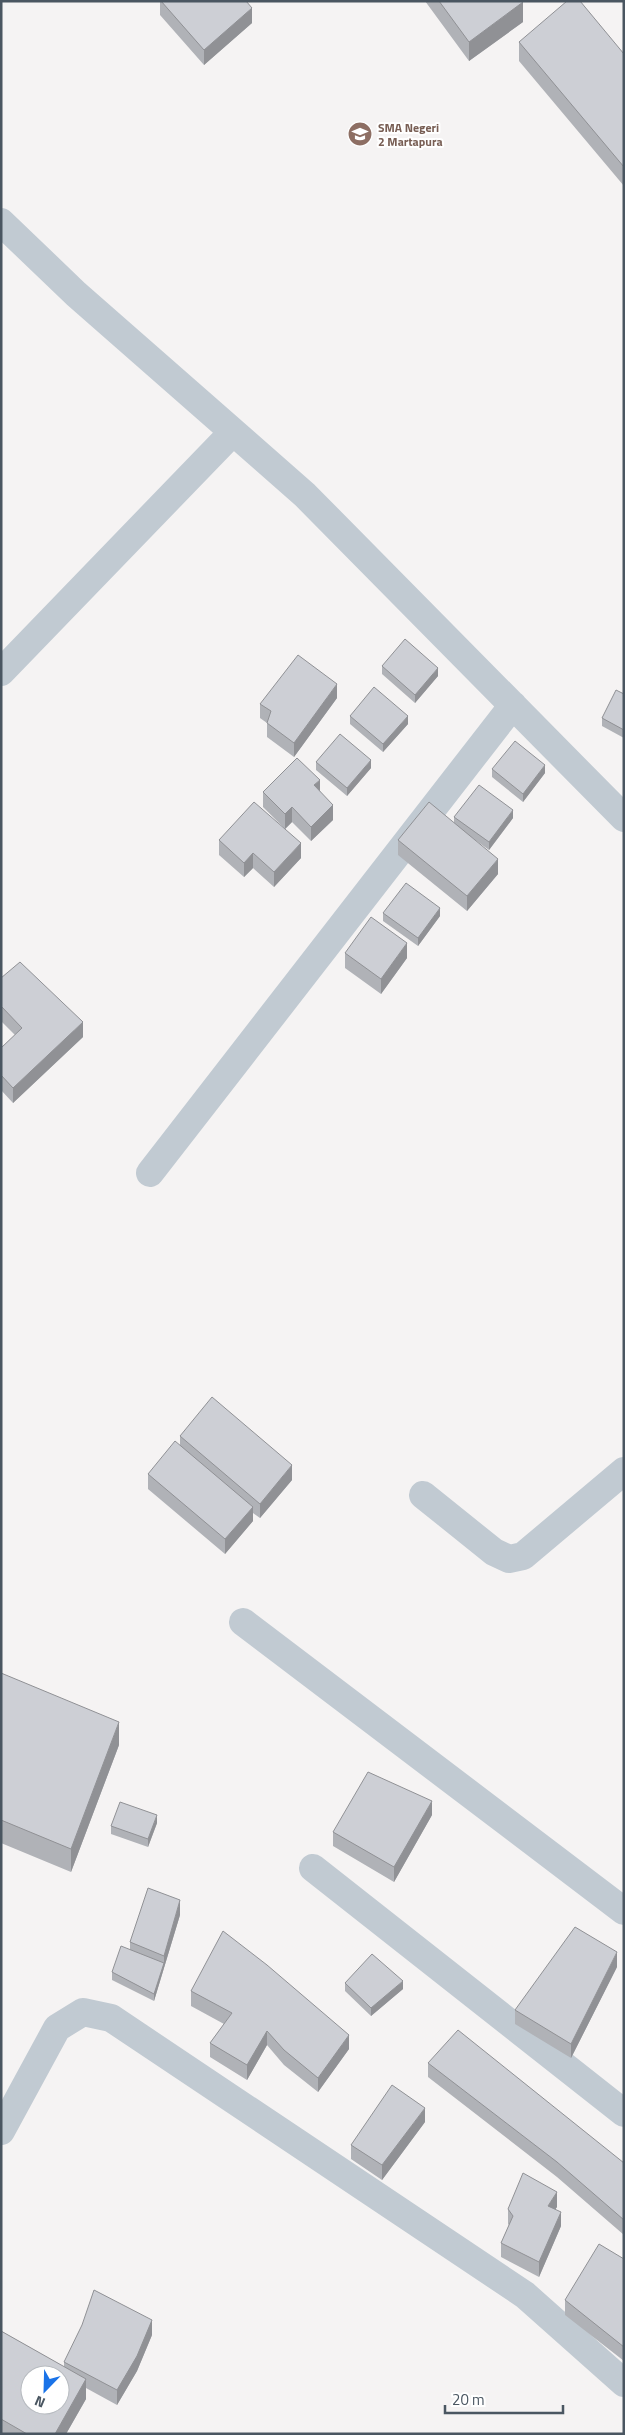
<svg xmlns="http://www.w3.org/2000/svg" width="625" height="2435" viewBox="0 0 625 2435" font-family="'Titillium Web',sans-serif">
  <rect width="100%" height="100%" fill="#f5f3f3"/>
  <g fill="none" stroke-linecap="round" stroke-linejoin="round">
    <path stroke="#c1cad2" stroke-width="28" d="M1,222L76,294L305,495L624,818
      M1,672L233,432
      M150,1173L513,705
      M423,1495L494,1552L509,1559L523,1556L624,1471
      M243,1622L624,1911
      M313,1868L624,2113
      M1,2131L57,2028L83,2012L111,2018L525,2295L624,2383"/>
  </g>
  <path fill="#b0b2b7" d="M160,1H246L252,23L204,65L160,15Z
    M425,1H522L523,22L469,61Z
    M519,42L624,54V186L519,61Z
    M382,666L438,676L415,703L382,674Z
    M624,694V738L602,726V718Z
    M337,698L294,757L267,737V723L260,718V704Z
    M350,716L408,724L383,752L350,724Z
    M316,762L371,768L347,796L316,770Z
    M492,769L545,773L523,802L492,777Z
    M320,791L333,820L311,841L292,822L285,829L263,807V792Z
    M454,817L513,818L489,850L471,837L498,874L467,911L398,855V840L454,823Z
    M219,840L301,858L274,887L253,868L244,877L219,855Z
    M383,913L440,916L418,946L383,921Z
    M345,953L407,958L381,994L345,968Z
    M1,978L83,1037L13,1103L1,1090V1048L15,1035L1,1021Z
    M180,1436L292,1480L260,1518L253,1513V1521L225,1554L148,1489V1474L180,1445Z
    M1,1673L119,1745L71,1872L1,1843Z
    M432,1815L394,1882L333,1846V1832Z
    M157,1823L148,1847L111,1834V1826Z
    M180,1915L154,2001L112,1980V1972L130,1950V1942Z
    M617,1967L571,2058L515,2024V2010Z
    M345,1983L403,1989L371,2016L345,1991Z
    M191,1991L349,2049L318,2092L284,2065L267,2045L247,2080L210,2057V2043L224,2024L191,2006Z
    M428,2063L624,2163V2235L557,2177L428,2077Z
    M425,2122L382,2180L351,2159V2145Z
    M557,2207L555,2209L561,2226L539,2277L501,2257V2243L509,2225L508,2224V2209Z
    M624,2259V2361L565,2315V2300Z
    M1,2331L64,2367V2362L152,2335L137,2371L117,2405L86,2388V2399L66,2434H1Z"/>
  <path fill="#909195" d="M523,2V22L469,61V42Z
    M252,8V23L204,65V50Z
    M438,668V676L415,703V695Z
    M337,684V698L294,757V743Z
    M408,716V724L383,752V744Z
    M371,760V768L347,796V788Z
    M545,765V773L523,802V794Z
    M320,780V795L314,785Z
    M333,805V820L311,841V827Z
    M292,807V822L285,829V814Z
    M513,810V818L489,850V842Z
    M301,843V858L274,887V872Z
    M253,853V868L244,877V863Z
    M498,859V874L467,911V896Z
    M440,908V916L418,946V938Z
    M407,943V958L381,994V979Z
    M83,1022V1037L13,1103V1088Z
    M292,1465V1480L260,1518V1504Z
    M253,1507V1521L225,1554V1539Z
    M119,1722V1745L71,1872V1849Z
    M432,1801V1815L394,1882V1867Z
    M157,1815V1823L148,1847V1839Z
    M180,1900V1915L154,2001V1994L164,1963V1956Z
    M617,1952V1967L571,2058V2044Z
    M403,1981V1989L371,2016V2008Z
    M267,2031V2045L247,2080V2065Z
    M349,2035V2049L318,2092V2078Z
    M425,2108V2122L382,2180V2165Z
    M557,2192V2207L548,2220V2206Z
    M561,2212V2226L539,2277V2262Z
    M152,2320V2335L137,2371L117,2405V2390Z
    M86,2379V2399L66,2434H55Z"/>
  <path fill="#cdcfd5" stroke="#909195" fill-rule="evenodd" d="M161,1H246L252,8L204,50Z
    M439,1H522L523,2L469,42Z
    M567,1H580L624,54V167L519,42Z
    M405,639L438,668L415,695L382,666Z
    M298,655L337,684L294,743L267,723L271,711L260,704Z
    M374,687L408,716L383,744L350,716Z
    M616,690L624,694V730L602,718Z
    M340,734L371,760L347,788L316,762Z
    M515,741L545,765L523,794L492,769Z
    M297,758L320,780L314,785L333,805L311,827L292,807L285,814L263,792Z
    M479,785L513,810L489,842L454,817Z
    M254,802L301,843L274,872L253,853L244,863L219,840Z
    M429,802L498,859L467,896L398,840Z
    M406,883L440,908L418,938L383,913Z
    M371,917L407,943L381,979L345,953Z
    M20,962L83,1022L13,1088L1,1075V1048L22,1028L1,1006V978Z
    M212,1397L292,1465L260,1504L180,1436Z
    M175,1441L253,1507L225,1539L148,1474Z
    M1,1673L119,1722L71,1849L1,1820Z
    M368,1772L432,1801L394,1867L333,1832Z
    M120,1802L157,1815L148,1839L111,1826Z
    M148,1888L180,1900L164,1956L130,1942Z
    M575,1927L617,1952L571,2044L515,2010Z
    M223,1931L267,1965L349,2035L318,2078L284,2050L267,2031L247,2065L210,2043L232,2013L191,1991Z
    M121,1946L164,1963L154,1994L112,1972Z
    M372,1954L403,1981L371,2008L345,1983Z
    M458,2030L624,2163V2220L557,2162L428,2063Z
    M392,2085L425,2108L382,2165L351,2145Z
    M523,2173L557,2192L548,2206L561,2212L539,2262L501,2243L513,2216L508,2209Z
    M599,2244L624,2259V2347L565,2300Z
    M94,2290L152,2320L137,2356L117,2390L64,2362L82,2325Z
    M1,2331L86,2379L55,2434H27L1,2419ZM30,2375H60V2405H30Z"/>
  <defs>
    <symbol id="school-disc" viewBox="-11 -11 22 22"><circle r="9.5" fill="#8d6e63" stroke="#fff"/><path d="M0-5L7-2L0 1L-7-2ZM-4 1L0 2.5L4 1V4Q0 6-4 4Z" fill="#fff"/></symbol>
  </defs>
  <g fill-rule="evenodd">
    <use href="#school-disc" x="346" y="120" width="28" height="28"/>
  </g>
  <g text-anchor="middle" dominant-baseline="central" stroke-width="4" stroke-linejoin="round" paint-order="stroke">
    <g font-size="12" font-weight="bold" fill="#785e54" stroke="#fff" text-anchor="start">
      <text x="378" y="127">SMA Negeri<tspan x="378" dy="14">2 Martapura</tspan></text>
    </g>
  </g>
  <rect width="625" height="2435" fill="none" stroke="#4a5661" stroke-width="5"/>
  <g transform="translate(45 2390) rotate(203)"><circle r="24" fill="#ffffff" stroke="#b7bbc0"/>
  <path d="M0-4L9 19L0 12L-9 19Z" fill="#1a73e8"/>
  <text y="-8" font-size="14" font-weight="bold" text-anchor="middle" fill="#4a5661">N</text>
  </g>
  <path d="M445 2405v8h118v-8" fill="none" stroke="#4a5661" stroke-width="2.5"/>
  <text x="452" y="2405" font-size="15" fill="#4a5661" stroke="#ffffff" stroke-width="4" paint-order="stroke">20 m</text>
</svg>
